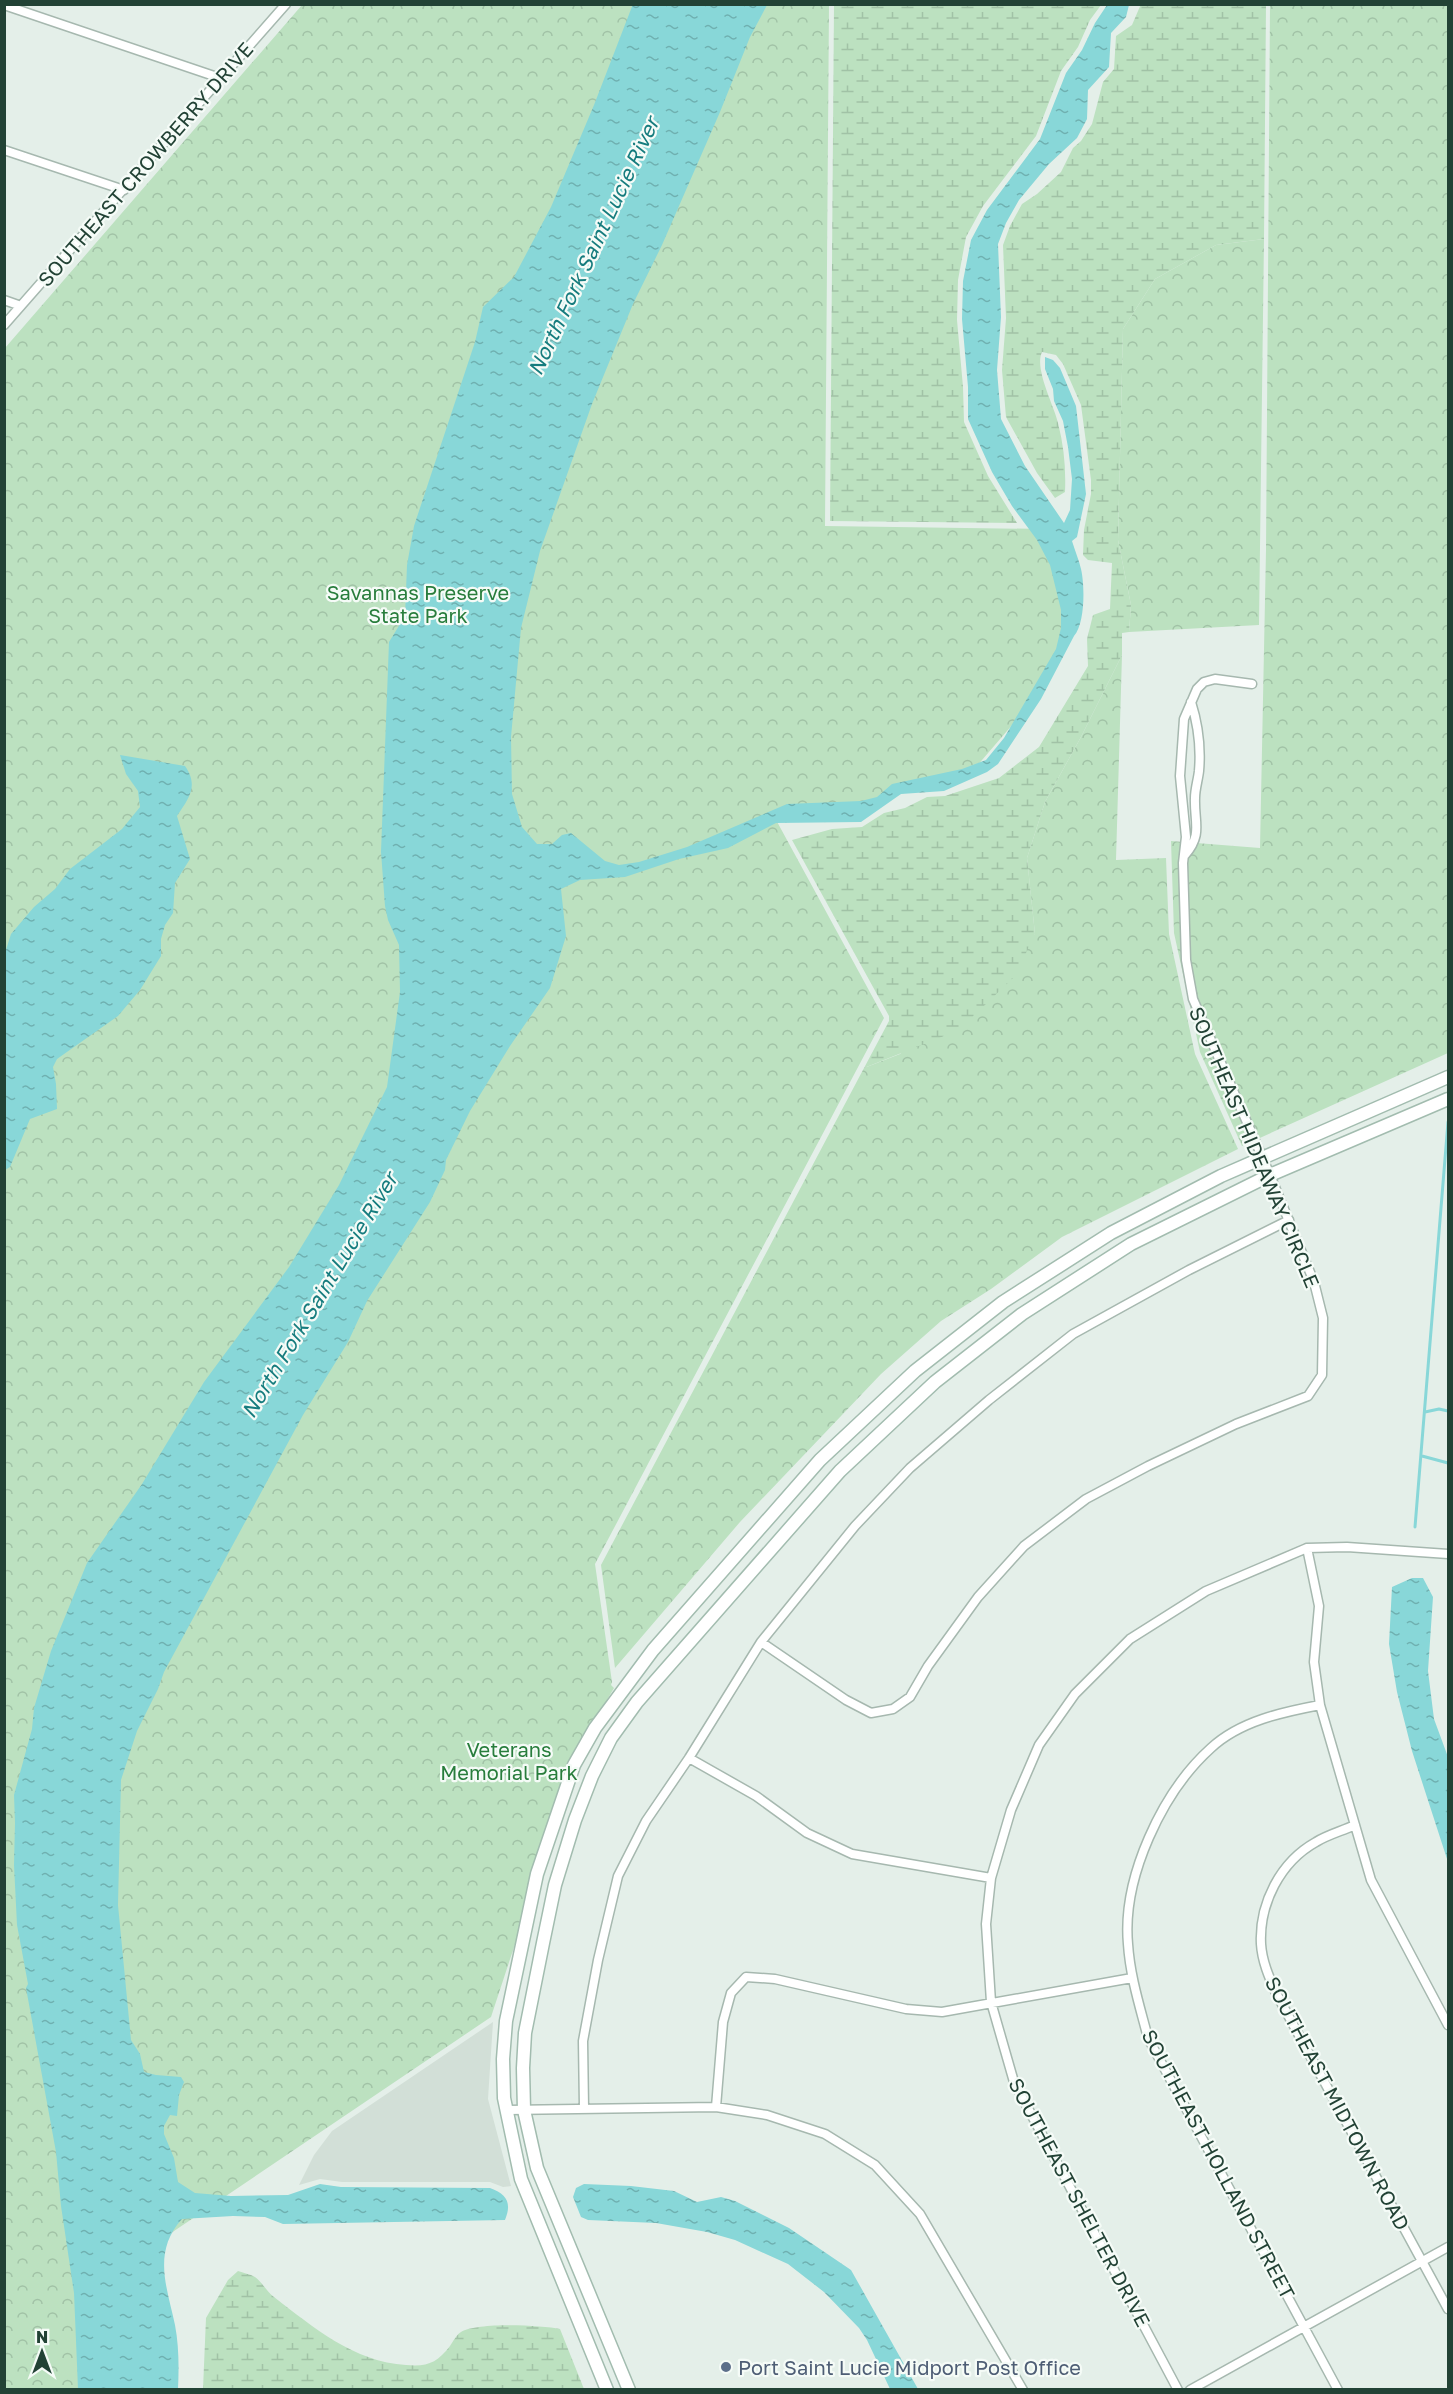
<svg xmlns="http://www.w3.org/2000/svg" width="1453" height="2394" viewBox="0 0 1453 2394" font-family="'Golos Text',sans-serif">
  <defs>
    <pattern id="forest-crowns" width="20" height="18" patternUnits="userSpaceOnUse" patternTransform="scale(1.5)"><rect width="20" height="18" fill="#bce1c0"/><path d="M2 6a3 3 0 1 1 6 0M12 15a3 3 0 1 1 6 0" fill="none" stroke="#a1c2a6"/></pattern>
    <pattern id="wetland-marsh" width="20" height="14" patternUnits="userSpaceOnUse" patternTransform="scale(1.5)"><rect width="20" height="14" fill="#bce1c0"/><path d="M1 5h8M5 5V1M11 12h8M15 12V8" fill="none" stroke="#a1c2a6"/></pattern>
    <pattern id="water-ripples" width="26" height="14" patternUnits="userSpaceOnUse" patternTransform="scale(1.5)"><rect width="26" height="14" fill="#88d7d8"/><path d="M2 4q2-2 4 0t4 0M15 11q2-2 4 0t4 0" fill="none" stroke="#6fb0b0"/></pattern>
  </defs>
  <rect width="100%" height="100%" fill="#e4efe9"/>
  <path fill="#d2dfd7" d="M493,2022L488,2099L511,2186L503,2187L490,2182H342L320,2179L299,2185L314,2155L332,2131Z"/>
  <path fill="url(#forest-crowns)" d="M302,5H829L825,526L1045,529L1067,634L1013,724L970,774L856,807L775,818L884,1018L595,1564L612,1682L611,1685L614,1688L573,1757L541,1842L518,1935L491,2017L134,2258L125,2389L5,2390V348Z
    M1270,5H1448V1053L1242,1146L1200,1052L1174,933L1171,841L1260,848L1266,550Z
    M1264,239L1259,625L1129,632L1131,605L1118,540L1123,329L1155,279L1216,245Z
    M1122,655L1116,860L1166,858L1169,934L1195,1054L1238,1149L1062,1237L991,1289L941,1321L881,1374L740,1522L615,1668L601,1565L864,1068L900,1054L1035,934L1027,858L1045,802L1081,737Z"/>
  <path fill="url(#wetland-marsh)" d="M1141,4L1266,5L1264,239L1216,245L1155,279L1123,329L1118,540L1131,605L1129,632L1122,633V655L1081,737L1045,802L1027,858L1035,934L1015,976L959,1030L864,1068L889,1021V1016L792,840L832,829L862,827L884,813L905,808L927,797L945,796L999,778L1039,747L1088,666L1087,639L1093,615L1110,609L1112,563L1088,560L1083,555L1084,530L1091,494V480L1081,405L1063,364L1056,355L1042,352C1034,369 1054,405 1058,423C1064,446 1066,469 1065,492L1055,498L1037,473L1006,417L1002,370L1006,318L1003,245L1010,226L1022,204L1037,194L1061,172L1073,148L1081,141L1092,124L1103,82L1114,69L1116,36L1132,25Z
    M834,5H1101L1090,20L1078,47L1061,71L1036,136L983,206L966,237L958,280L957,320L963,387L964,422L988,476L1017,523L830,521Z
    M238,2271C243,2273 250,2274 255,2277C262,2282 267,2292 274,2297C313,2327 354,2362 406,2365C427,2367 437,2363 450,2346C453,2342 456,2335 461,2332C477,2322 541,2325 560,2329L584,2389H203L206,2318L228,2280Z"/>
  <path fill="url(#water-ripples)" d="M633,4L767,5L750,37L720,112L662,245L633,304L592,404L540,551L521,628L511,737L512,794L522,827L537,844H552L562,835L571,833L605,861L619,865L639,862L687,847L787,804L861,801L877,797L892,784L962,769L986,760L1004,738L1056,649L1061,628V610L1050,565L1037,540L1012,506L992,472L968,419V387L962,319L963,281L971,240L987,210L1040,139L1066,73L1082,50L1095,23L1107,5H1129L1126,17L1111,33L1109,67L1088,90L1087,119L1077,138L1049,164L1019,200L1006,223L998,244L1001,317L997,370L1001,419L1025,466L1064,523L1070,510L1072,479L1068,447L1063,421L1054,401L1053,389L1045,369V357L1053,360L1060,368L1076,406L1086,494L1077,537L1072,541C1075,551 1079,560 1081,569C1085,586 1085,624 1074,636L1041,699L998,764L987,772L944,791L901,794L861,822L776,823L728,848L679,859L625,877L580,880L561,889L566,936L550,988L510,1046L470,1111L446,1160L445,1170L430,1202L367,1301L348,1342L303,1415L164,1672L158,1689L137,1731L121,1780L118,1905L131,2040L140,2054L144,2072L156,2075L181,2077L184,2082L179,2095L177,2116L170,2115L164,2126V2134L174,2158L178,2182L195,2193L231,2196L288,2195L320,2184L341,2187L490,2188C507,2194 512,2203 505,2220L283,2224L265,2217L233,2216L182,2219C152,2252 167,2287 175,2325C179,2346 179,2368 178,2389H78L74,2293L61,2206L56,2152L26,1988L28,1984L17,1925L14,1865L15,1823L14,1795L32,1729L34,1708L51,1651L87,1563L142,1484L204,1382L289,1267L339,1185L387,1087L400,992L399,945L388,920L385,906L381,852L389,642L405,616L407,565L414,526L475,342L483,307L514,277L551,207L594,105Z
    M120,755L185,766C199,786 189,798 177,816L190,859L175,883L173,913L165,925L161,939V956L140,990L118,1016L57,1059L53,1067L56,1084L57,1109L30,1119L10,1167L5,1170V953L11,934L34,907L55,889L70,869L122,829L140,807L138,791L126,774Z
    M1412,1578H1423L1433,1597L1428,1671L1434,1719L1448,1757V1862L1412,1751L1397,1692L1389,1644L1392,1587Z
    M584,2184L631,2186L674,2191L697,2202L721,2197L735,2201L789,2228L851,2270L918,2389H890L867,2340L859,2328L824,2292L788,2264L735,2240L707,2232L656,2223L588,2220L581,2217L573,2197L576,2188Z"/>
  <g fill="none" stroke-linecap="round" stroke-linejoin="round">
    <path stroke="#88d7d8" stroke-width="3" d="M1425,1412L1439,1409L1448,1411
      M1422,1456L1448,1463
      M1415,1527L1448,1122"/>
    <defs>
      <path id="street" d="M4,5L220,78
        M4,150L124,190
        M4,300L21,306
        M4,325L286,4
        M1185,855C1203,834 1194,823 1195,798C1195,789 1198,780 1199,771C1201,748 1198,724 1191,702
        M1307,1548L1319,1606L1314,1662L1320,1705L1371,1880L1448,2025
        M761,1642L846,1700L871,1713L893,1709L910,1697L928,1666L978,1597L1024,1546L1086,1499L1148,1466L1236,1424L1308,1396L1322,1375L1323,1318L1314,1282L1270,1175L1193,999L1186,960L1183,863L1186,837L1180,776L1184,719L1197,689L1204,682L1215,679L1252,684
        M1320,1705C1283,1712 1240,1721 1211,1748C1162,1792 1122,1878 1128,1944C1130,1976 1140,2007 1148,2038L1338,2390
        M689,1758L756,1796L807,1833L852,1854L991,1878
        M1355,1825C1342,1831 1327,1835 1316,1842C1280,1862 1259,1904 1261,1944C1262,1961 1269,1977 1276,1993L1448,2309
        M716,2107L723,2022L731,1993L746,1977L775,1979L906,2009L942,2012L1132,1978
        M584,2108L583,2041L598,1960L618,1876L646,1821L689,1758L761,1642L855,1526L910,1468L989,1400L1073,1334L1189,1270L1289,1220
        M506,2110L716,2107L767,2115L825,2134L875,2165L920,2214L1023,2390
        M1178,2390L1014,2082L991,2002L986,1924L991,1878L1011,1810L1039,1745L1075,1694L1130,1639L1206,1591L1307,1548L1347,1547L1448,1554
        M1190,2390L1448,2247"/>
      <path id="secondary" d="M607,2390L521,2179L504,2098L503,2059L506,2021L537,1874L574,1765L595,1728L653,1650L820,1460L915,1371L1003,1302L1111,1233L1221,1176L1448,1077
        M629,2390L537,2168L524,2110L523,2068L525,2033L543,1943L555,1885L575,1820L592,1776L611,1738L637,1702L840,1471L935,1382L1022,1314L1131,1244L1270,1175L1448,1099"/>
    </defs>
    <use href="#street" stroke="#a6b8af" stroke-width="11"/>
    <use href="#secondary" stroke="#a2bcaf" stroke-width="15"/>
    <use href="#street" stroke="#fff" stroke-width="8"/>
    <use href="#secondary" stroke="#fff" stroke-width="12"/>
  </g>
  <circle fill="#5c6f8a" stroke="#f5fbf7" stroke-width="2" cx="726" cy="2367" r="6"/>
  <g text-anchor="middle" dominant-baseline="central" stroke-width="4.5" stroke-linejoin="round" paint-order="stroke">
    <g font-size="20" fill="#224235" stroke="#f5fbf7">
      <text transform="translate(145 164) rotate(-49)">SOUTHEAST CROWBERRY DRIVE</text>
      <text transform="translate(1255 1147) rotate(67)">SOUTHEAST HIDEAWAY CIRCLE</text>
      <text transform="translate(1338 2103) rotate(62)">SOUTHEAST MIDTOWN ROAD</text>
      <text transform="translate(1219 2164) rotate(62)">SOUTHEAST HOLLAND STREET</text>
      <text transform="translate(1080 2202) rotate(62)">SOUTHEAST SHELTER DRIVE</text>
    </g>
    <g font-size="20" fill="#287d3c" stroke="#f5fbf7">
      <text x="418" y="592">Savannas Preserve<tspan x="418" dy="23">State Park</tspan></text>
      <text x="509" y="1749">Veterans<tspan x="509" dy="23">Memorial Park</tspan></text>
    </g>
    <g font-size="20" fill="#4e5e75" stroke="#f5fbf7" text-anchor="start">
      <text x="738" y="2367">Port Saint Lucie Midport Post Office</text>
    </g>
    <g font-size="21" font-style="italic" fill="#167c7e" stroke="#f5fbf7">
      <text transform="translate(593 246) rotate(-65)">North Fork Saint Lucie River</text>
      <text transform="translate(319 1295) rotate(-59)">North Fork Saint Lucie River</text>
    </g>
  </g>
  <rect width="1453" height="2394" fill="none" stroke="#224235" stroke-width="12"/>
  <g transform="translate(42 2352)" stroke="#f5fbf7" stroke-width="4.5" paint-order="stroke">
  <path d="M0-4.5L10 22L0 15L-10 22Z" fill="#224235"/>
  <text y="-9" font-size="16" font-weight="bold" text-anchor="middle" fill="#224235">N</text>
  </g>
</svg>
